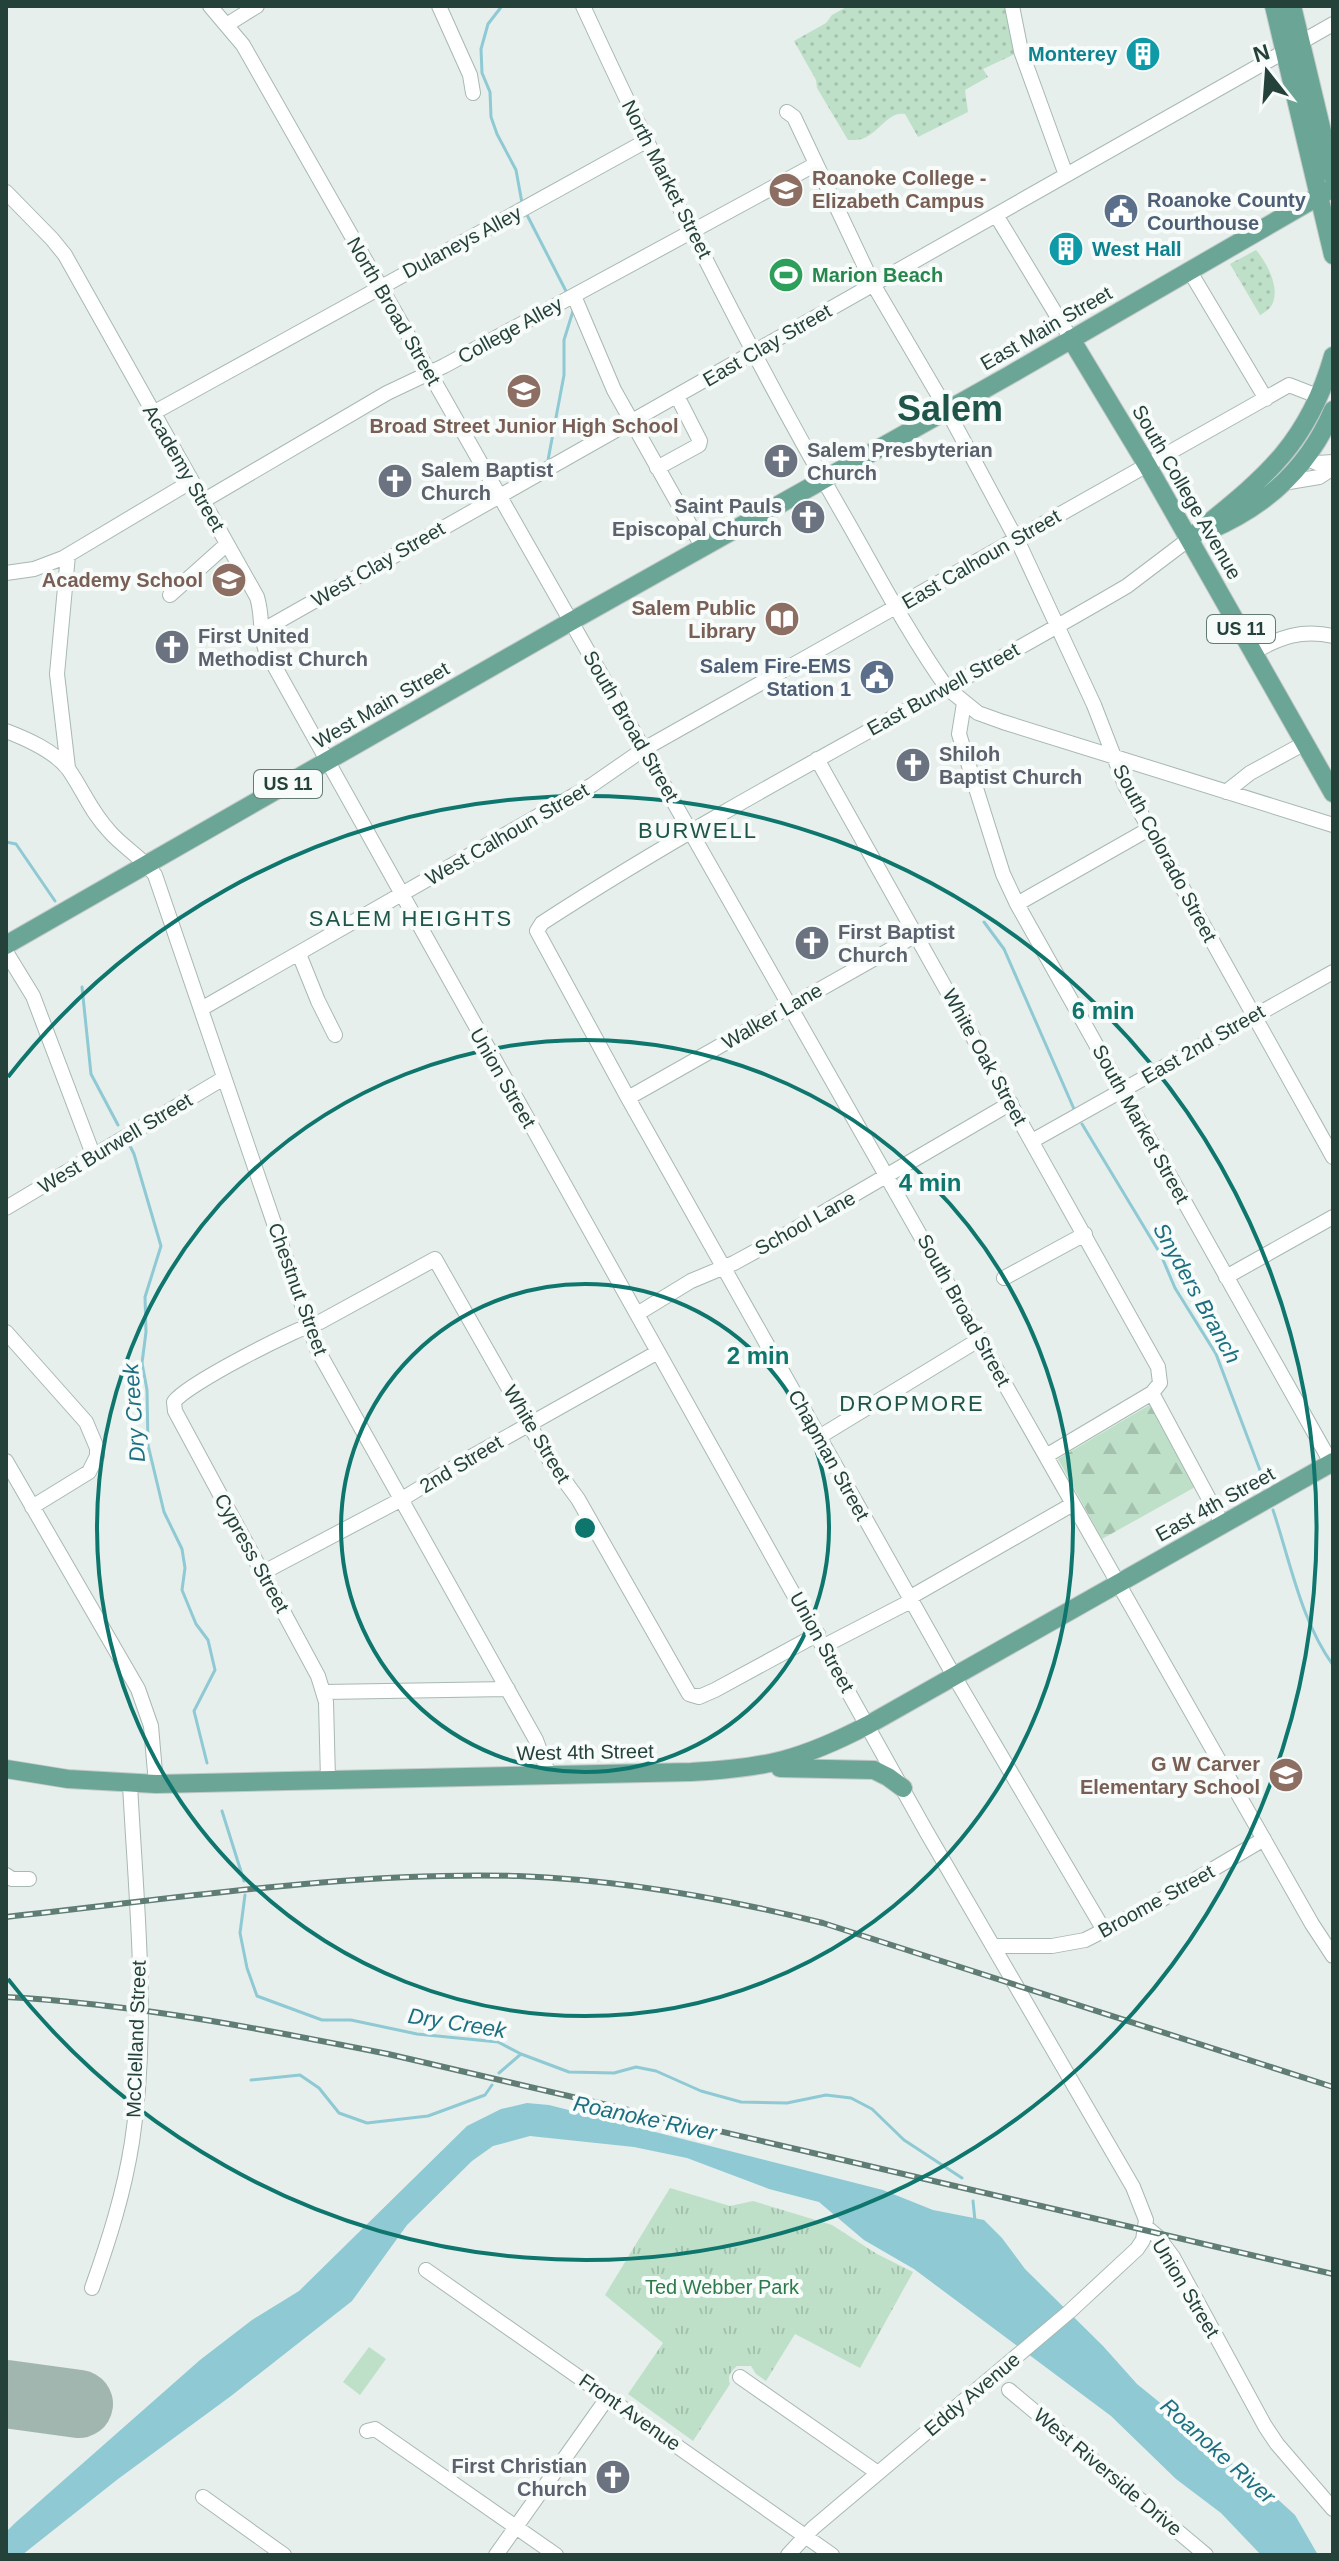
<svg xmlns="http://www.w3.org/2000/svg" width="1339" height="2561" viewBox="0 0 1339 2561" font-family="Helvetica,sans-serif">
  <defs>
    <pattern id="grass-dots" width="8" height="8" patternUnits="userSpaceOnUse" patternTransform="scale(2)"><rect width="8" height="8" fill="#bfe0c8"/><path d="M2 2h.1M6 6h.1" fill="none" stroke="#a4c1ad" stroke-width="1.8" stroke-linecap="round"/></pattern>
    <pattern id="forest-firs" width="22" height="20" patternUnits="userSpaceOnUse" patternTransform="scale(2)"><rect width="22" height="20" fill="#bfe0c8"/><path d="M5 1l3.5 6h-7zM16 11l3.5 6h-7z" fill="#a4c1ad"/></pattern>
    <pattern id="park-tufts" width="24" height="20" patternUnits="userSpaceOnUse" patternTransform="scale(2)"><rect width="24" height="20" fill="#bfe0c8"/><path d="M3 7l-1-3M5 7V3M7 7l1-3M15 17l-1-3M17 17v-4M19 17l1-3" fill="none" stroke="#a4c1ad"/></pattern>
  </defs>
  <rect width="100%" height="100%" fill="#e6efeb"/>
  <path fill="url(#grass-dots)" d="M848,6H1012L1021,51L983,69L988,77L965,90L968,112L918,137L905,114C888,111 879,133 862,139C857,140 853,140 848,140L817,88L816,80L794,41L826,23L832,15Z
    M1256,250C1270,266 1288,303 1260,315L1230,264Z"/>
  <path fill="url(#forest-firs)" d="M1151,1404L1197,1486L1102,1539L1058,1459Z"/>
  <path fill="url(#park-tufts)" d="M670,2188L730,2206L753,2201L832,2225L877,2254L913,2272L860,2368L795,2334L766,2381L756,2374L751,2366H737C731,2371 727,2376 730,2384L693,2441L628,2394L663,2343L605,2295Z"/>
  <path fill="#bfe0c8" d="M796,261L804,274L777,289L769,276Z
    M369,2347L386,2359L360,2395L343,2382Z"/>
  <path fill="#8ec9d4" d="M527,2103L549,2105L883,2190L933,2210L984,2220L1002,2238L1025,2269L1103,2346L1137,2384L1164,2406L1192,2422L1220,2455L1260,2483L1295,2515L1318,2555H1261L1221,2513L1176,2479L1111,2416L914,2269L864,2240L819,2202L769,2189L687,2158L634,2147L530,2136L493,2146L472,2161L407,2225L352,2301L231,2396L118,2479L22,2555H6V2532L15,2523L200,2360L252,2320L299,2291L467,2126L501,2109Z"/>
  <g fill="none" stroke-linecap="round" stroke-linejoin="round">
    <path stroke="#8ec9d4" stroke-width="3" d="M502,6L488,24L481,49L482,73L490,92L491,117L497,134L516,170L522,203
      M526,213L568,295
      M548,460L564,375V340L573,311
      M6,842L16,844L55,901
      M984,922L1004,949L1074,1109
      M82,987L91,1074L118,1125
      M1082,1124L1161,1255L1175,1288L1216,1354L1266,1486
      M130,1146L134,1154L161,1246L145,1297L146,1332L142,1363L147,1390L148,1445L164,1512L182,1549L185,1568L182,1590L196,1624L208,1640L215,1670L194,1711L207,1763
      M1273,1510C1290,1561 1301,1621 1333,1665
      M222,1811L244,1881
      M245,1895L240,1933L247,1968L257,1996L322,2020H351L417,2034L498,2042L521,2054L569,2072L614,2073L636,2067L656,2071L701,2091L741,2102L787,2103L826,2095L851,2098L872,2109L904,2140L962,2178
      M499,2073L521,2054
      M251,2080L300,2075L319,2088L339,2113L367,2123L428,2116L485,2095L492,2085
      M973,2201L975,2221"/>
    <path stroke="#a2b6b0" stroke-width="68" d="M6,2394L79,2404"/>
    <defs>
      <path id="minor" d="M210,6L243,45C599,671 958,1296 1312,1924L1333,1956
        M439,6L470,75L473,93
        M583,6C664,181 750,354 847,521C879,577 910,636 947,688L978,713L1003,722L1333,825
        M1012,6L1021,51L1066,175
        M228,24L257,6
        M787,112L794,117L873,284L947,410L1021,548L1094,705L1125,785L1333,1157
        M6,192L52,239L65,255L257,597C263,616 259,633 266,651L926,1831L1133,2187L1146,2220L1143,2240L1137,2249L1069,2312L813,2528L788,2555
        M996,215L1071,339
        M1189,270L1266,399
        M574,296L614,390L703,548
        M153,413L646,141
        M1305,458L1317,463L1333,462
        M657,468L699,445L700,441L677,396
        M1283,483L1319,477L1333,468
        M203,501L387,393L444,366L816,164
        M68,555L57,674L68,768
        M6,573L34,569L63,558L192,481
        M170,595L227,544
        M261,637L272,625L1333,24
        M1254,652C1280,637 1302,629 1333,636
        M964,703L959,734L1003,874L1017,904L1333,1466
        M6,731C27,739 55,751 69,770C84,792 91,812 110,832C124,848 143,858 155,875L317,1349L536,1740L549,1775
        M817,759L1158,1367L1160,1383L1152,1393L1046,1456
        M1226,792L1250,773L1305,743
        M1017,904L1149,829
        M6,952L33,996L94,1157
        M299,954L318,1001L335,1035
        M201,1009L592,785L644,749L1289,385L1320,397
        M628,1098L916,935
        M1032,1141L1333,972
        M6,1208L224,1078
        M1226,1277L1333,1217
        M1004,1278L1085,1234
        M637,1314L691,1281L734,1263L778,1239L1011,1103
        M6,1332L86,1422L97,1448V1456L89,1472L32,1507
        M1152,1393L1223,1525
        M819,1437L980,1339
        M6,1461L138,1689L151,1726L156,1784
        M262,1573L402,1499L471,1457L658,1352
        M909,1598L1073,1504
        M824,1646L911,1601
        M324,1692L508,1689
        M328,1780L326,1702L318,1676L175,1411L174,1402C185,1385 296,1328 320,1322L435,1259L550,1461L578,1499L689,1694L699,1697L715,1690L818,1634
        M6,1875L12,1879H29
        M1105,1932L954,1676L628,1098L537,931L542,923C731,800 933,700 1127,586L1189,539
        M993,1946H1052L1085,1940L1144,1910L1264,1839
        M1146,2227L1158,2237L1173,2257L1265,2426L1277,2444L1333,2509
        M426,2270L832,2555
        M92,2288C109,2240 124,2193 132,2142C150,2024 136,1902 130,1784
        M740,2377L878,2473
        M1009,2390L1206,2555
        M367,2431L375,2429L556,2555
        M203,2497L284,2555
        M496,2555L608,2397"/>
      <path id="major" d="M1274,6L1333,255
        M1292,6L1333,177
        M1071,339L1147,465L1333,793
        M1210,530C1266,506 1309,467 1333,410
        M1189,539C1260,481 1307,448 1333,356
        M6,945L570,622L1008,376L1333,188
        M780,1768L874,1770L888,1777L903,1788
        M6,1769L68,1779L156,1784L691,1772C766,1768 801,1760 868,1725L1333,1462"/>
    </defs>
    <use href="#minor" stroke="#a8b8b2" stroke-width="16"/>
    <use href="#major" stroke="#c2cac8" stroke-width="20"/>
    <use href="#minor" stroke="#fff" stroke-width="14"/>
    <use href="#major" stroke="#6aa596" stroke-width="18"/>
    <defs>
      <path id="rail" d="M6,1917C174,1899 349,1871 519,1876C622,1880 723,1898 823,1923L1333,2087
        M6,1997C135,2004 262,2029 388,2054L1333,2274"/>
    </defs>
    <use href="#rail" stroke="#5f7d75" stroke-width="6"/>
    <use href="#rail" stroke="#f7fbf9" stroke-width="3" stroke-dasharray="9" stroke-linecap="butt"/>
  </g>
  <g fill="none" stroke="#0f766e" stroke-width="4">
    <circle cx="585" cy="1528" r="244"/>
    <circle cx="585" cy="1528" r="488"/>
    <path d="M8 1077A732 732 0 1 1 8 1979"/>
  </g>
  <defs>
    <symbol id="building-disc" viewBox="-11 -11 22 22"><circle r="9.5" fill="#0f9aa8" stroke="#f7fbf9"/><path d="M-4-6H4V6H1V3H-1V6H-4ZM-2.5-4.3h1.7v1.8h-1.7ZM.8-4.3h1.7v1.8H.8ZM-2.5-1h1.7V.8h-1.7ZM.8-1h1.7V.8H.8Z" fill="#fff"/></symbol>
    <symbol id="university-disc" viewBox="-11 -11 22 22"><circle r="9.5" fill="#8d6e63" stroke="#f7fbf9"/><path d="M0-5L7-2L0 1L-7-2ZM-4 1L0 2.5L4 1V4Q0 6-4 4Z" fill="#fff"/></symbol>
    <symbol id="civic-disc" viewBox="-11 -11 22 22"><circle r="9.5" fill="#5c6f8a" stroke="#f7fbf9"/><path d="M-.6-6.5H3V-4.5H.6V-3L4-1V1h2V6H-6V1h2V-1L-.6-3ZM-1.2 2.5V6h2.4V2.5Z" fill="#fff"/></symbol>
    <symbol id="stadium-disc" viewBox="-11 -11 22 22"><circle r="9.5" fill="#2e9e5b" stroke="#f7fbf9"/><path d="M0-5a6.5 5 0 1 0 0 10a6.5 5 0 1 0 0-10ZM-3.5-1.8h7v3.6h-7Z" fill="#fff"/></symbol>
    <symbol id="school-disc" viewBox="-11 -11 22 22"><circle r="9.5" fill="#8d6e63" stroke="#f7fbf9"/><path d="M0-5L7-2L0 1L-7-2ZM-4 1L0 2.5L4 1V4Q0 6-4 4Z" fill="#fff"/></symbol>
    <symbol id="church-disc" viewBox="-11 -11 22 22"><circle r="9.5" fill="#6b7280" stroke="#f7fbf9"/><path d="M-1.2-6h2.4v3.5h3.3v2.4h-3.3V6h-2.4V-.1h-3.3v-2.4h3.3Z" fill="#fff"/></symbol>
    <symbol id="library-disc" viewBox="-11 -11 22 22"><circle r="9.5" fill="#8d6e63" stroke="#f7fbf9"/><path d="M-6-4Q-3-5.5-.7-3.5V5Q-3 3-6 4ZM6-4Q3-5.5 .7-3.5V5Q3 3 6 4Z" fill="#fff"/></symbol>
  </defs>
  <g fill-rule="evenodd">
    <use href="#building-disc" x="1123" y="34" width="40" height="40"/>
    <use href="#university-disc" x="766" y="170" width="40" height="40"/>
    <use href="#civic-disc" x="1101" y="191" width="40" height="40"/>
    <use href="#building-disc" x="1046" y="229" width="40" height="40"/>
    <use href="#stadium-disc" x="766" y="255" width="40" height="40"/>
    <use href="#school-disc" x="504" y="371" width="40" height="40"/>
    <use href="#church-disc" x="761" y="441" width="40" height="40"/>
    <use href="#church-disc" x="375" y="461" width="40" height="40"/>
    <use href="#church-disc" x="788" y="497" width="40" height="40"/>
    <use href="#school-disc" x="209" y="560" width="40" height="40"/>
    <use href="#library-disc" x="762" y="599" width="40" height="40"/>
    <use href="#church-disc" x="152" y="627" width="40" height="40"/>
    <use href="#civic-disc" x="857" y="657" width="40" height="40"/>
    <use href="#church-disc" x="893" y="745" width="40" height="40"/>
    <use href="#church-disc" x="792" y="923" width="40" height="40"/>
    <use href="#school-disc" x="1266" y="1755" width="40" height="40"/>
    <use href="#church-disc" x="593" y="2457" width="40" height="40"/>
  </g>
  <g text-anchor="middle" dominant-baseline="central" stroke-width="8" stroke-linejoin="round" paint-order="stroke">
    <g fill="#f7fbf9" stroke="#637a73" stroke-width="2">
      <rect x="1207" y="615" width="68" height="28" rx="6"/>
      <rect x="254" y="770" width="68" height="28" rx="6"/>
    </g>
    <g font-size="18" font-weight="bold" fill="#24423a">
      <text x="1241" y="629">US 11</text>
      <text x="288" y="784">US 11</text>
    </g>
    <g font-size="20" font-weight="bold" fill="#0d838f" stroke="#f7fbf9" text-anchor="end">
      <text x="1117" y="54">Monterey</text>
      <text x="1092" y="249" text-anchor="start">West Hall</text>
    </g>
    <g font-size="20" font-weight="bold" fill="#785e54" stroke="#f7fbf9" text-anchor="end">
      <text x="812" y="178" text-anchor="start">Roanoke College -<tspan x="812" dy="23">Elizabeth Campus</tspan></text>
      <text x="524" y="426" text-anchor="middle">Broad Street Junior High School</text>
      <text x="203" y="580">Academy School</text>
      <text x="756" y="608">Salem Public<tspan x="756" dy="23">Library</tspan></text>
      <text x="1260" y="1764">G W Carver<tspan x="1260" dy="23">Elementary School</tspan></text>
    </g>
    <g font-size="20" fill="#24423a" stroke="#f7fbf9">
      <text transform="translate(667 179) rotate(63)">North Market Street</text>
      <text transform="translate(462 242) rotate(-28)">Dulaneys Alley</text>
      <text transform="translate(394 311) rotate(60)">North Broad Street</text>
      <text transform="translate(1046 328) rotate(-30)">East Main Street</text>
      <text transform="translate(510 330) rotate(-29)">College Alley</text>
      <text transform="translate(767 345) rotate(-30)">East Clay Street</text>
      <text transform="translate(184 468) rotate(60)">Academy Street</text>
      <text transform="translate(1187 492) rotate(60)">South College Avenue</text>
      <text transform="translate(981 559) rotate(-30)">East Calhoun Street</text>
      <text transform="translate(378 564) rotate(-30)">West Clay Street</text>
      <text transform="translate(943 689) rotate(-29)">East Burwell Street</text>
      <text transform="translate(381 705) rotate(-30)">West Main Street</text>
      <text transform="translate(631 726) rotate(60)">South Broad Street</text>
      <text transform="translate(507 834) rotate(-30)">West Calhoun Street</text>
      <text transform="translate(1165 853) rotate(62)">South Colorado Street</text>
      <text transform="translate(772 1016) rotate(-30)">Walker Lane</text>
      <text transform="translate(1203 1044) rotate(-30)">East 2nd Street</text>
      <text transform="translate(985 1057) rotate(61)">White Oak Street</text>
      <text transform="translate(503 1078) rotate(60)">Union Street</text>
      <text transform="translate(1141 1124) rotate(61)">South Market Street</text>
      <text transform="translate(115 1143) rotate(-31)">West Burwell Street</text>
      <text transform="translate(805 1223) rotate(-29)">School Lane</text>
      <text transform="translate(298 1289) rotate(70)">Chestnut Street</text>
      <text transform="translate(964 1310) rotate(61)">South Broad Street</text>
      <text transform="translate(537 1434) rotate(59)">White Street</text>
      <text transform="translate(829 1455) rotate(61)">Chapman Street</text>
      <text transform="translate(461 1464) rotate(-31)">2nd Street</text>
      <text transform="translate(1215 1504) rotate(-29)">East 4th Street</text>
      <text transform="translate(252 1553) rotate(61)">Cypress Street</text>
      <text transform="translate(822 1642) rotate(61)">Union Street</text>
      <text transform="translate(585 1752) rotate(-1)">West 4th Street</text>
      <text transform="translate(1156 1901) rotate(-29)">Broome Street</text>
      <text transform="translate(136 2039) rotate(-88)">McClelland Street</text>
      <text transform="translate(1186 2288) rotate(59)">Union Street</text>
      <text transform="translate(972 2394) rotate(-40)">Eddy Avenue</text>
      <text transform="translate(630 2412) rotate(35)">Front Avenue</text>
      <text transform="translate(1108 2472) rotate(40)">West Riverside Drive</text>
    </g>
    <g font-size="20" font-weight="bold" fill="#4e5e75" stroke="#f7fbf9" text-anchor="start">
      <text x="1147" y="200">Roanoke County<tspan x="1147" dy="23">Courthouse</tspan></text>
      <text x="851" y="666" text-anchor="end">Salem Fire-EMS<tspan x="851" dy="23">Station 1</tspan></text>
    </g>
    <g font-size="20" font-weight="bold" fill="#27864d" stroke="#f7fbf9" text-anchor="start">
      <text x="812" y="275">Marion Beach</text>
    </g>
    <g font-size="20" font-weight="bold" fill="#5b616d" stroke="#f7fbf9" text-anchor="start">
      <text x="807" y="450">Salem Presbyterian<tspan x="807" dy="23">Church</tspan></text>
      <text x="421" y="470">Salem Baptist<tspan x="421" dy="23">Church</tspan></text>
      <text x="782" y="506" text-anchor="end">Saint Pauls<tspan x="782" dy="23">Episcopal Church</tspan></text>
      <text x="198" y="636">First United<tspan x="198" dy="23">Methodist Church</tspan></text>
      <text x="939" y="754">Shiloh<tspan x="939" dy="23">Baptist Church</tspan></text>
      <text x="838" y="932">First Baptist<tspan x="838" dy="23">Church</tspan></text>
      <text x="587" y="2466" text-anchor="end">First Christian<tspan x="587" dy="23">Church</tspan></text>
    </g>
    <g font-size="20" fill="#2d7a4b" stroke="#f7fbf9">
      <text x="722" y="2287">Ted Webber Park</text>
    </g>
    <g font-size="22" letter-spacing="2" fill="#1f5548" stroke="#f7fbf9">
      <text x="698" y="830">BURWELL</text>
      <text x="411" y="918">SALEM HEIGHTS</text>
      <text x="912" y="1403">DROPMORE</text>
    </g>
    <g font-size="22" font-style="italic" fill="#1c6f80" stroke="#f7fbf9">
      <text transform="translate(1197 1293) rotate(61)">Snyders Branch</text>
      <text transform="translate(134 1413) rotate(-94)">Dry Creek</text>
      <text transform="translate(457 2023) rotate(9)">Dry Creek</text>
      <text transform="translate(645 2118) rotate(12)">Roanoke River</text>
      <text transform="translate(1218 2451) rotate(42)">Roanoke River</text>
    </g>
    <g font-size="36" font-weight="bold" fill="#1f5548" stroke="#f7fbf9">
      <text x="950" y="408">Salem</text>
    </g>
  </g>
  <circle cx="585" cy="1528" r="12" fill="#0f766e" stroke="#f7fbf9" stroke-width="4"/>
  <g font-size="24" text-anchor="middle" font-weight="bold" fill="#0f766e" stroke="#f7fbf9" stroke-width="8" stroke-linejoin="round" paint-order="stroke">
    <text x="1103" y="1019">6 min</text>
    <text x="930" y="1191">4 min</text>
    <text x="758" y="1364">2 min</text>
  </g>
  <rect width="1339" height="2561" fill="none" stroke="#24423a" stroke-width="16"/>
  <g transform="translate(1267 72) rotate(343)" stroke="#f7fbf9" stroke-width="6" paint-order="stroke">
  <path d="M0-6L14 30L0 20L-14 30Z" fill="#24423a"/>
  <text y="-12" font-size="22" font-weight="bold" text-anchor="middle" fill="#24423a">N</text>
  </g>
</svg>
